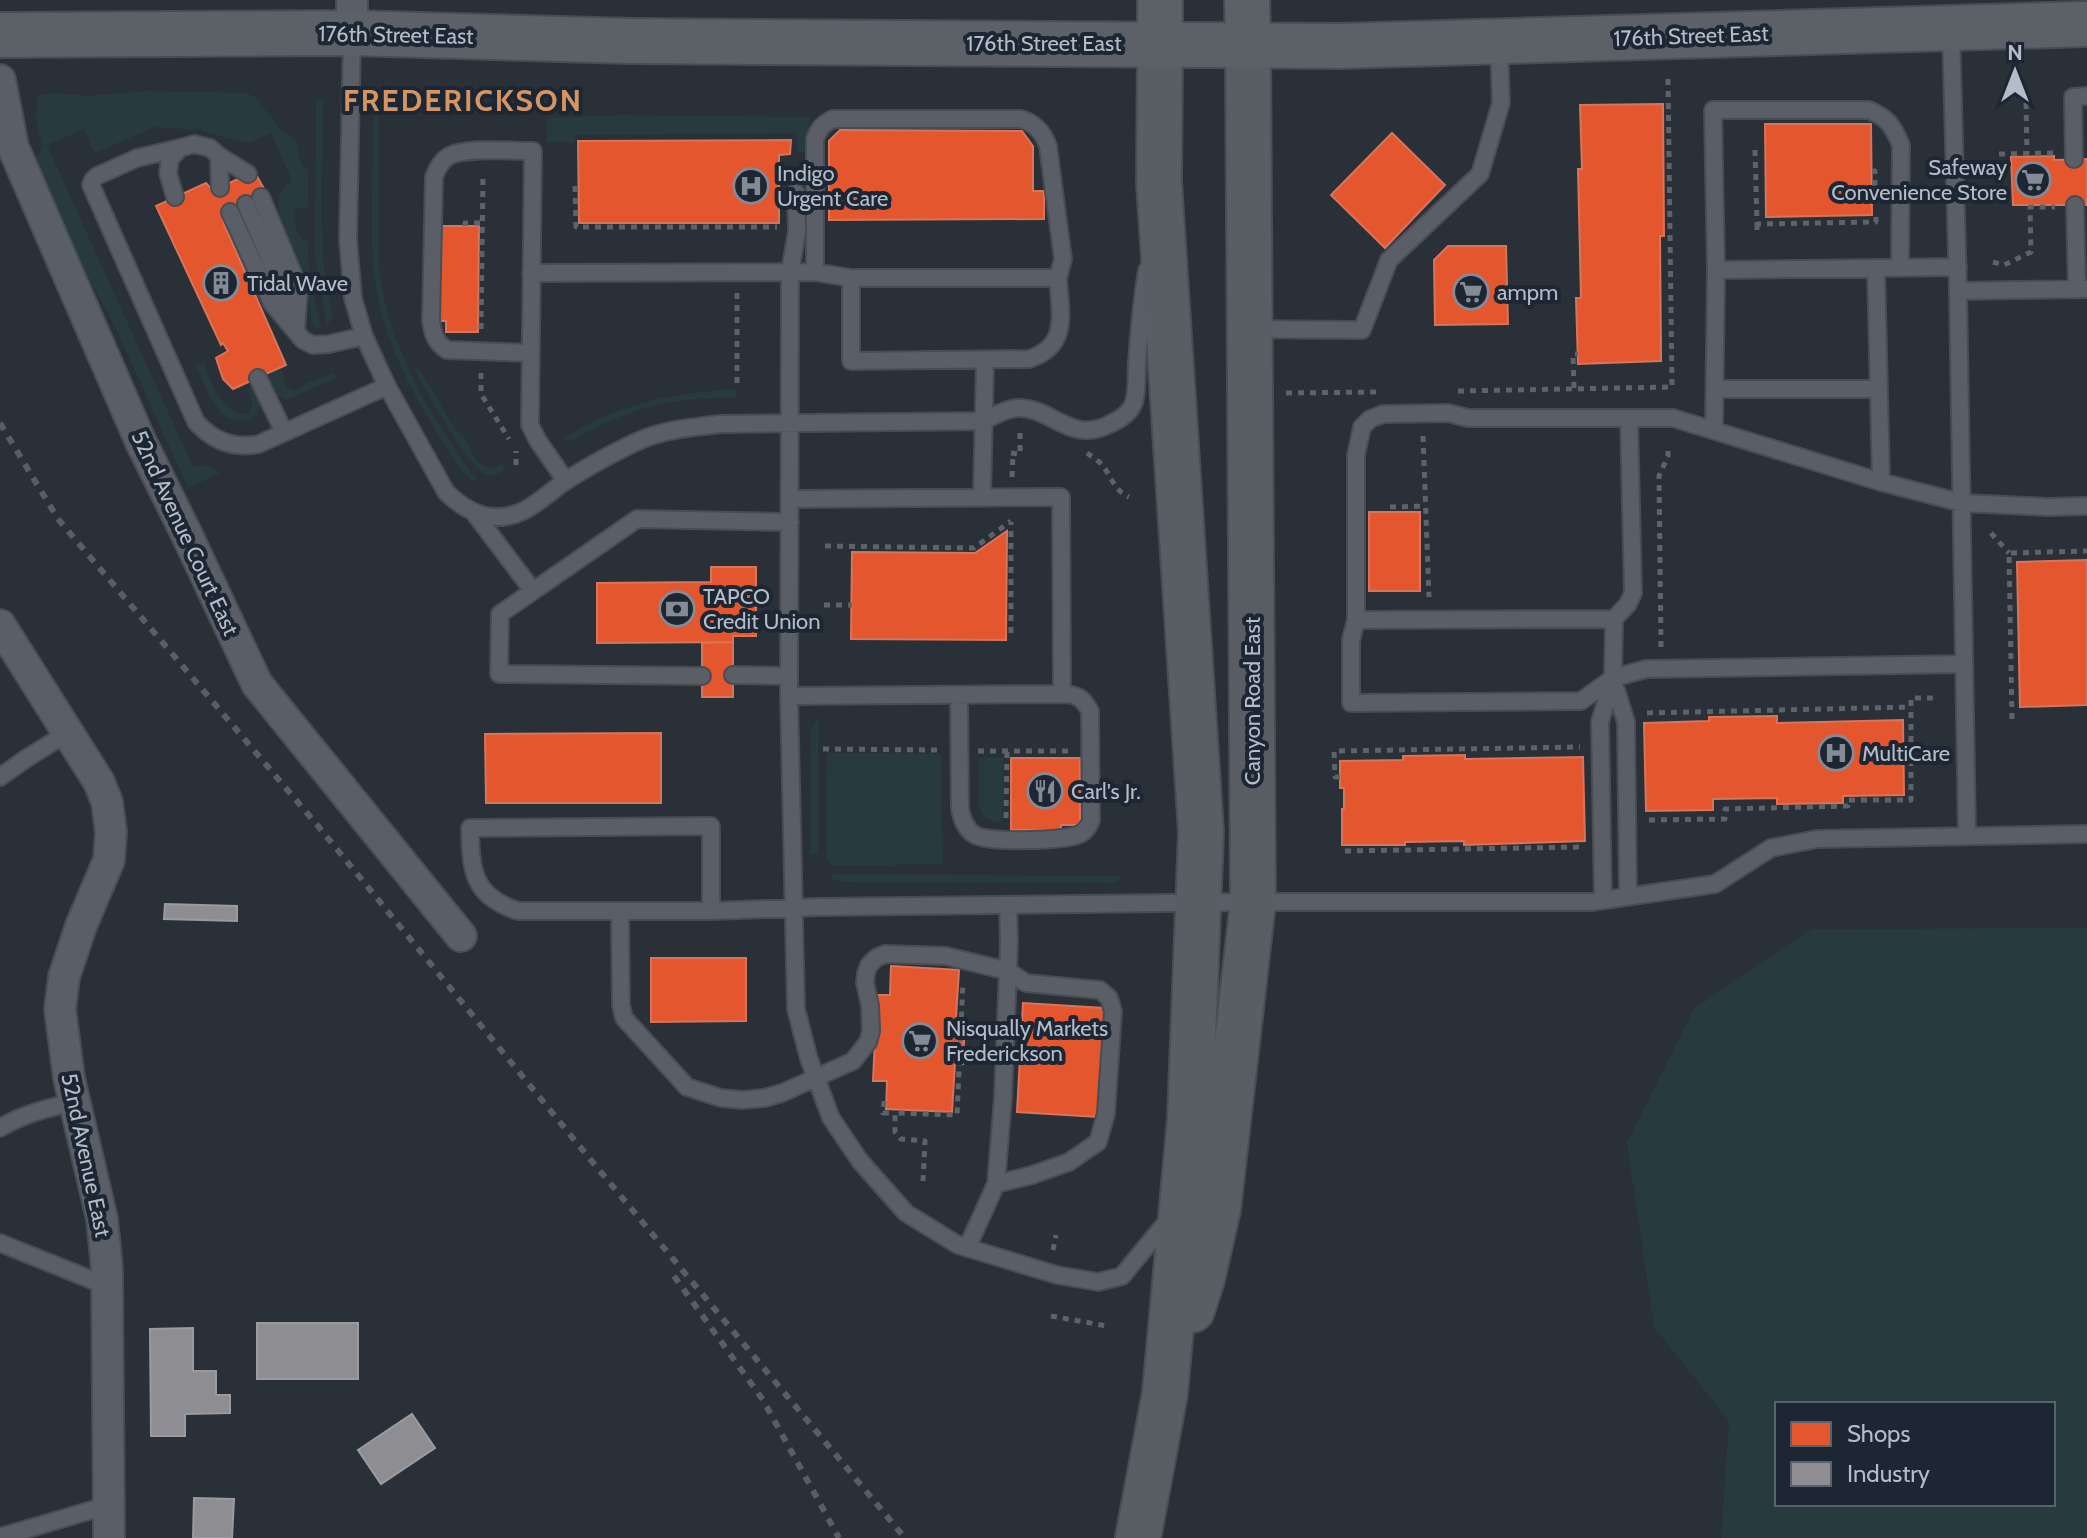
<svg xmlns="http://www.w3.org/2000/svg" width="2087" height="1538" viewBox="0 0 2087 1538" font-family="Cabin,sans-serif">
  <rect width="100%" height="100%" fill="#2a3038"/>
  <path fill="#273a3e" fill-rule="evenodd" d="M149,91L247,93L256,98L280,128L296,141L301,165L308,170V207L299,208L295,211C293,224 296,235 308,242L309,273L321,328H316L312,323L307,288L279,213V195L284,187L292,181L271,133L248,143L198,130L155,127L97,152L92,149L84,129L47,145L193,467L204,464L220,473L188,488L118,333L78,258L30,157L37,156L42,147L36,117L38,102L36,96L51,93L87,96Z
    M316,101L323,102C323,173 315,247 333,316L327,326L315,258Z
    M373,103H379L378,240L379,267L386,308L394,334L418,390L463,462L477,478L473,482C455,466 443,442 431,422C404,379 382,331 375,281C371,254 372,228 372,201C372,168 373,136 373,103Z
    M621,115L809,117V134L806,136L807,152H798L796,133L575,135V142H547V118Z
    M205,363C209,383 223,412 245,415C256,407 252,401 247,390L252,387L260,404C257,413 254,420 243,421C216,423 206,387 196,367Z
    M414,367L420,370L457,432L462,433C471,448 479,478 501,464L506,469C498,474 491,478 483,473C466,463 423,387 414,367Z
    M281,369L286,387L296,391L308,382L334,373L336,378L286,400L274,394L266,376Z
    M736,389V397C717,398 698,398 679,401C640,406 605,422 571,441L564,439C615,404 674,393 736,389Z
    M818,718V854H810L811,731Z
    M827,753L941,754L943,864L833,866L826,859Z
    M979,758H1003L1004,803L1002,804V823C990,820 982,819 979,806Z
    M832,874L1120,876L1117,883L842,882L832,879Z
    M2087,928V1538H1721L1729,1421L1654,1327L1627,1143L1694,1009L1812,929ZM1777,1404H2053V1504H1777Z"/>
  <path fill="#e4572e" stroke="#d6755c" stroke-width="2" d="M1663,104L1664,236H1660L1661,361L1578,364L1576,298H1581L1578,169H1582L1580,105Z
    M1765,124H1871L1872,215L1766,217Z
    M840,130L1022,131L1033,146V191H1044V219L829,220V141Z
    M1392,133L1445,185L1385,248L1331,195Z
    M791,140L790,154L779,155V223H579L578,141Z
    M2054,156V160L2087,159V205H2013L2011,157Z
    M254,171L267,194L224,214V224L286,365L233,389L223,379L216,358L228,351L223,343L221,345L156,206L206,183L213,191Z
    M442,226H479L478,332H446V321H440Z
    M1448,246H1506L1508,324L1435,325L1434,260Z
    M1369,512H1420V591H1369Z
    M1007,531L1006,640L851,639L852,552L975,553Z
    M2087,560V705L2020,707L2017,562Z
    M711,567H756V636H733V642L597,643V583L711,582Z
    M733,642V697H702V643Z
    M1777,716V723L1903,720L1904,795L1843,796V803L1777,804V798L1713,799V810L1646,811L1644,723L1709,721V717Z
    M661,733V803H486L485,734Z
    M1465,755V759L1583,757L1585,841L1464,845V841L1405,842V845H1342V809H1344V788H1340V761L1403,760V756Z
    M1011,758H1080V825H1061V830H1011Z
    M651,958H746V1021L651,1022Z
    M891,966L959,970L956,1018L965,1020L963,1064L955,1063L952,1112L886,1109L887,1081H873L877,995H890Z
    M1023,1003L1104,1008L1098,1117L1017,1112Z"/>
  <path fill="#8d8d92" stroke="#999ba2" stroke-width="2" d="M165,904L237,906V921L164,919Z
    M257,1323H358V1379H257Z
    M193,1328V1371H216V1395H230V1413L185,1414V1436H151L150,1329Z
    M412,1414L435,1448L381,1484L358,1450Z
    M194,1498L234,1499L232,1538H193Z"/>
  <g fill="none" stroke-linecap="round" stroke-linejoin="round">
    <defs>
      <path id="service" d="M1951,30L1958,291L1967,836
        M352,35L348,239L353,298L364,336L387,386L446,492C467,513 494,525 523,511C538,504 551,491 564,482C581,471 600,460 618,451C630,445 644,437 658,434C677,428 699,427 719,424L983,421C993,416 1005,409 1017,408C1051,406 1070,445 1110,424C1119,420 1128,415 1133,405C1138,393 1136,374 1137,362C1139,331 1142,301 1147,270
        M180,148L137,158L97,176L93,180L91,185L196,422C213,441 233,449 259,444L387,386
        M219,156L220,188
        M2074,159L2073,97L2087,96
        M796,193L797,231L790,272L789,696L796,1009L809,1059L831,1118L860,1161L906,1213L958,1245L1057,1275L1098,1282L1122,1276L1170,1218
        M175,197L168,173L170,159L180,148L194,144L210,148L219,156L248,174
        M261,197L299,288L296,329
        M246,204L285,294L293,320
        M2075,205L2077,289
        M230,212L272,303L303,340L313,345L329,344L364,336
        M1876,268L1881,482
        M1716,270L1713,110H1869C1888,118 1893,126 1901,145L1900,268
        M815,272V139C819,128 823,124 833,119H1021C1035,123 1043,132 1048,146L1063,259L1058,278
        M531,273L815,272L851,278H1058C1060,312 1070,346 1029,359L851,361V278
        M1958,291L2087,289
        M1251,329L1362,330L1389,260L1480,174L1501,103L1499,43
        M530,353L447,350C435,342 433,334 431,321L434,177C437,168 441,161 449,156C466,147 513,151 533,151L530,425L538,441L566,481
        M258,378L284,432
        M1715,389H1879
        M1714,431L1716,270L1958,267
        M982,497L985,361
        M475,514L533,591
        M1356,620L1614,619
        M1964,664L1646,669L1613,678L1581,701L1351,703V640L1356,620V455L1362,427L1370,419L1383,414L1448,413L1468,418H1673L1881,482L1962,503L2048,507L2087,506
        M733,675L789,676
        M702,676L499,674L500,614L637,519L790,522
        M1613,680L1626,722L1628,896
        M959,695L960,809C962,819 965,829 975,835C988,843 1066,841 1080,834C1086,831 1089,826 1091,820L1090,711C1083,698 1077,694 1062,694
        M789,696L1062,694L1061,497L790,499
        M0,777L27,758L69,732
        M1603,900L1600,722L1613,678L1614,619L1628,604L1633,593L1629,418
        M620,911L621,1005L624,1018L687,1087L721,1098L743,1100L764,1098L782,1093L853,1061L868,1042L871,1031L870,1006L865,983L866,973L869,965L876,958L885,954L946,956L1008,971L1026,983L1100,990L1109,998L1113,1011L1106,1114L1098,1142L1069,1162L1032,1175L996,1184
        M711,911V826L470,828C471,870 472,896 518,911H711L819,907L1253,902H1591L1715,884L1771,848L1817,839L2087,834
        M0,1128C23,1114 48,1108 74,1102
        M0,1243L107,1286
        M967,1248L996,1184L1003,1098L1009,943L1008,905
        M0,1537L109,1505"/>
      <path id="minor" d="M352,0V33
        M0,80L13,147L140,440L186,533L257,684L461,936
        M0,625L99,782L107,802L111,832L109,860L81,926L64,977L60,1009L69,1078L102,1219L107,1269L109,1538"/>
      <path id="secondary" d="M1192,1310L1202,1279L1218,1209L1253,902L1248,45
        M1138,1538L1165,1393L1190,1119L1201,832L1159,182L1160,44"/>
      <path id="primary" d="M1247,0L1248,45
        M0,35L352,33L630,41L1340,46L2087,24
        M1160,44V0"/>
    </defs>
    <use href="#service" stroke="#484c53" stroke-width="20"/>
    <use href="#minor" stroke="#484c53" stroke-width="34"/>
    <use href="#secondary" stroke="#484c53" stroke-width="48"/>
    <use href="#primary" stroke="#484c55" stroke-width="48"/>
    <path stroke="#5d636a" stroke-width="5" stroke-dasharray="6 6" stroke-linecap="butt" d="M2026,103L2027,154
      M1755,150L1757,224L1876,222V217
      M1999,154L2054,153
      M1872,171H1875V195
      M575,186L576,227H777
      M1757,224V236
      M465,226V223H482
      M1993,262L2004,265L2031,252L2030,207H2055
      M737,293V384
      M481,329L483,175
      M481,373V394L509,439
      M1574,388L1573,354H1578
      M1458,391L1672,387L1668,78
      M1286,393L1376,392
      M1423,436L1429,597
      M1011,453L1020,454V433H1025
      M1087,453C1091,456 1095,458 1098,461C1111,472 1112,490 1129,497
      M516,465V451
      M1012,477L1013,454
      M1390,507L1426,506
      M1991,533L2009,553
      M825,546L974,548L1011,521
      M824,605H852
      M1011,633V522
      M1661,647L1659,476L1668,456V447
      M1647,713L1911,707
      M2012,719L2009,553L2087,551
      M823,749L938,750
      M978,751H1068
      M1340,777H1335L1334,751L1580,747
      M1006,818L1007,751
      M1649,820L1725,819V809L1848,806V800H1911V698H1934
      M1345,851L1581,847
      M884,1101L883,1113H895
      M923,1181L925,1141L901,1139L895,1132V1113L957,1115L963,982
      M1053,1250L1056,1235
      M1051,1316L1107,1326"/>
    <use href="#service" stroke="#5a5e66" stroke-width="16"/>
    <use href="#minor" stroke="#5a5e66" stroke-width="30"/>
    <use href="#secondary" stroke="#595d64" stroke-width="44"/>
    <use href="#primary" stroke="#5c6168" stroke-width="44"/>
    <path stroke="#595d64" stroke-width="6" stroke-dasharray="8 8" stroke-linecap="butt" d="M0,423L58,519L318,826L590,1159L905,1538
      M674,1276L763,1400L839,1538"/>
  </g>
  <defs>
    <symbol id="supermarket-ring" viewBox="-11 -11 22 22"><circle r="9.5" fill="#1d2633" stroke="#848b96" stroke-width="1.5"/><path d="M-6-5.5h2.5l.6 2H6L4.5 2H-2.5L-4.4-4H-6ZM-1.5 3.2a1.3 1.3 0 1 0 .1 0ZM3 3.2a1.3 1.3 0 1 0 .1 0Z" fill="#848b96"/></symbol>
    <symbol id="hospital-ring" viewBox="-11 -11 22 22"><circle r="9.5" fill="#1d2633" stroke="#848b96" stroke-width="1.5"/><path d="M-5-5h3v3.5h4V-5h3V5h-3V1.5h-4V5h-3Z" fill="#848b96"/></symbol>
    <symbol id="building-ring" viewBox="-11 -11 22 22"><circle r="9.5" fill="#1d2633" stroke="#848b96" stroke-width="1.5"/><path d="M-4-6H4V6H1V3H-1V6H-4ZM-2.5-4.3h1.7v1.8h-1.7ZM.8-4.3h1.7v1.8H.8ZM-2.5-1h1.7V.8h-1.7ZM.8-1h1.7V.8H.8Z" fill="#848b96"/></symbol>
    <symbol id="bank-ring" viewBox="-11 -11 22 22"><circle r="9.5" fill="#1d2633" stroke="#848b96" stroke-width="1.5"/><path d="M-6-4H6V4H-6ZM0-2.3a2.3 2.3 0 1 0 0 4.6a2.3 2.3 0 1 0 0-4.6Z" fill="#848b96"/></symbol>
    <symbol id="restaurant-ring" viewBox="-11 -11 22 22"><circle r="9.5" fill="#1d2633" stroke="#848b96" stroke-width="1.5"/><path d="M-5-6h1v4h1v-4h1v4h1v-4h1v5L-1.5 .5V6h-2V.5L-5-1ZM5-6V6H3V1.5H1.5Q1.5-4 5-6Z" fill="#848b96"/></symbol>
  </defs>
  <g fill-rule="evenodd">
    <use href="#supermarket-ring" x="2013" y="160" width="40" height="40"/>
    <use href="#hospital-ring" x="731" y="166" width="40" height="40"/>
    <use href="#building-ring" x="201" y="263" width="40" height="40"/>
    <use href="#supermarket-ring" x="1451" y="272" width="40" height="40"/>
    <use href="#bank-ring" x="657" y="589" width="40" height="40"/>
    <use href="#hospital-ring" x="1816" y="733" width="40" height="40"/>
    <use href="#restaurant-ring" x="1025" y="771" width="40" height="40"/>
    <use href="#supermarket-ring" x="900" y="1021" width="40" height="40"/>
  </g>
  <g text-anchor="middle" dominant-baseline="central" stroke-width="8" stroke-linejoin="round" paint-order="stroke">
    <g font-size="22" fill="#b4bcc9" stroke="#1d2633">
      <text transform="translate(396 35) rotate(1)">176th Street East</text>
      <text transform="translate(1691 36) rotate(-2)">176th Street East</text>
      <text x="1044" y="43">176th Street East</text>
      <text transform="translate(185 533) rotate(65)">52nd Avenue Court East</text>
      <text transform="translate(1252 701) rotate(-90)">Canyon Road East</text>
      <text transform="translate(86 1155) rotate(78)">52nd Avenue East</text>
    </g>
    <g font-size="22" fill="#b4bcc9" stroke="#1d2633" text-anchor="start">
      <text x="2007" y="167" text-anchor="end">Safeway<tspan x="2007" dy="25">Convenience Store</tspan></text>
      <text x="777" y="173">Indigo<tspan x="777" dy="25">Urgent Care</tspan></text>
      <text x="247" y="283">Tidal Wave</text>
      <text x="1497" y="292">ampm</text>
      <text x="703" y="596">TAPCO<tspan x="703" dy="25">Credit Union</tspan></text>
      <text x="1862" y="753">MultiCare</text>
      <text x="1071" y="791">Carl's Jr.</text>
      <text x="946" y="1028">Nisqually Markets<tspan x="946" dy="25">Frederickson</tspan></text>
    </g>
    <g font-size="30" font-weight="bold" letter-spacing="2" fill="#d59563" stroke="#1d2633">
      <text x="463" y="100">FREDERICKSON</text>
    </g>
  </g>
  <rect x="1775" y="1402" width="280" height="104" fill="#1d2633" stroke="#59626f" stroke-width="2"/>
  <rect x="1791" y="1422" width="40" height="24" fill="#e4572e" stroke="#59626f" stroke-width="2"/>
  <text x="1847" y="1442" font-size="24" fill="#b4bcc9">Shops</text>
  <rect x="1791" y="1462" width="40" height="24" fill="#8d8d92" stroke="#59626f" stroke-width="2"/>
  <text x="1847" y="1482" font-size="24" fill="#b4bcc9">Industry</text>
  <g transform="translate(2015 72)" stroke="#1d2633" stroke-width="6" paint-order="stroke">
  <path d="M0-6L14 30L0 20L-14 30Z" fill="#b4bcc9"/>
  <text y="-12" font-size="22" font-weight="bold" text-anchor="middle" fill="#b4bcc9">N</text>
  </g>
</svg>
